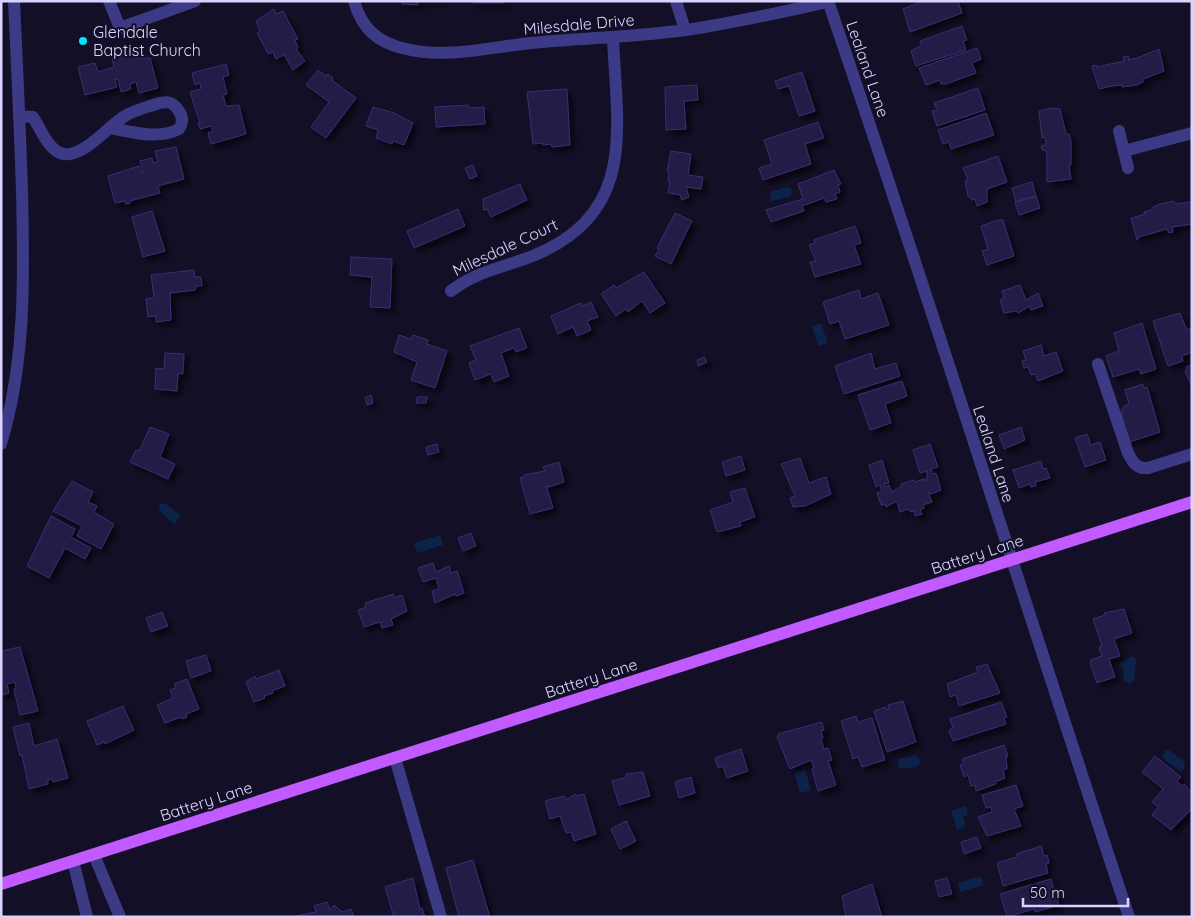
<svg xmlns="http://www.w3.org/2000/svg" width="1193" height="918" viewBox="0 0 1193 918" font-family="Quicksand,sans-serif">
  <defs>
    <filter id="shadow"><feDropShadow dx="4.5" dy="4.5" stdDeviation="2.5" flood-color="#0009"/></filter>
  </defs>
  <rect width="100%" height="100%" fill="#130f26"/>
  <path fill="#0c2248" d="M786,187L791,188L792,193L789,197L771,201L770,192Z
    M821,323L828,343L818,346L812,326Z
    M165,503L182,517L177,519L175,525L159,510L160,504Z
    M440,535L443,545L417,553L414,543Z
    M1132,656L1136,659L1134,680L1130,684L1123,681L1124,672L1120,663Z
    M1166,750H1169L1184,762L1185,767L1182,771L1178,770L1162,758Z
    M916,755L921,761L917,767L902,769L897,766L899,759Z
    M805,769L811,790L800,793L794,772Z
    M966,806L968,815L963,817L966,826L957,830L951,811Z
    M981,876L984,885L960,892L958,883Z"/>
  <path fill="#241b47" stroke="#3b2d73" filter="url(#shadow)" d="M402,1H442H418V5L402,4Z
    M473,1H504V3H473Z
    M923,1H958L962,13L910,32L903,9Z
    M274,9L276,14L283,11L298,39L295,40L298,48L296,49L305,61L293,70L284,55L276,59L273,52L268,54L257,33L260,31L256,21Z
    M962,26L967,40L963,41L966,50L916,66L911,51L922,45L920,41Z
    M977,48L981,59L972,63L976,73L946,84H941L940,80L926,85L919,68Z
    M1159,49L1164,71L1143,79V82L1137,85L1122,87V85L1112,86L1099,89L1092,66L1096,65L1097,67L1124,61L1123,57L1128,56L1129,60L1137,58Z
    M135,52L137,58H150L158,88L139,93L136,82L130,84L131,89L121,92L118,79L115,80L117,87L85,95L78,67L95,63L98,72L114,67L112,58Z
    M226,64L229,75L223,77L227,94L223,95L226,106L239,105L246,134L211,144L208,133L213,131L211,126L200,129L198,123H200L190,92L201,89L200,83L195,85L192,73Z
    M318,70L326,76L328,74L333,78L332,80L356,98L326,138L311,127L329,102L306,85Z
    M802,72L815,111L799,116L789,86L778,89L775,81Z
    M697,85L698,100L684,101L686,129L666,130L665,87Z
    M978,88L985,110L937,126L932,111L937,110L934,103Z
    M567,89L570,145L552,147L551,144L543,145V143L533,144L527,92Z
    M469,105V108L484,107L485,124L436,127L435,107Z
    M373,107L394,113L413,123L404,145L393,141L392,144L376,138L378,130L366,126Z
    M1052,108L1060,109L1066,134H1069L1071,141V165H1069L1071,179L1047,182V158L1046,150H1042L1041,146L1046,145L1045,137L1042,138L1039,111Z
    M986,113L994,135L951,149L949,142L943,144L938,130Z
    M818,122L824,138L805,144L811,164L763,180L759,168L772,164L764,140Z
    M176,147L184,179L158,186L160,193L130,201V203L126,204L125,201L115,203L108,176L139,166L141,173H143L140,161L152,158L153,163L158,162L155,151Z
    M671,151L691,154L688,175L703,177L701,189L686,187L689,197L682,200L680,195L668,193L670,182H668L669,173L667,172Z
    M998,156L1007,182L987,189V202L977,206L975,199L972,200L968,196L965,181L968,180L963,168Z
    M473,165L477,176L470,179L465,168Z
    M834,170L841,184L838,185L840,192L835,194L837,199L826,202L824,198L802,206L804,211L771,222L766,210L803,199L798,184Z
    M1032,182L1036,196L1016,202L1012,188Z
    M520,184L527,200L491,217L487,209L484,210L483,199Z
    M1036,196L1040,208L1019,215L1015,202Z
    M1174,201L1175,204L1192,202V224L1172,227L1173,232L1169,233L1167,229L1139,237L1137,240L1131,218L1145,214L1144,212L1154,209L1153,207L1160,204Z
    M458,209L465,226L414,248L407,231Z
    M152,211L165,251L143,257L132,217Z
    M675,213L692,221L671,264L655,256L659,249L657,248Z
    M998,220H1003L1014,256L987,265L982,251L988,249L981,226Z
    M855,226L861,243L854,245L861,264L815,277L810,262L816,261L809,245L815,243L814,240Z
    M351,257L392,259L390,308L370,307L372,277L350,275Z
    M194,270L195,277H201L202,286H196L195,290L170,293L171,320L156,322V316L148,317L146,299L154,298L151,275Z
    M644,272L665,303L650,313L642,301L628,312L626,309L616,316L601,294L614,285L616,288Z
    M1020,285L1026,300L1038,293L1043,306L1031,310L1030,306L1018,313L1016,311L1004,313L1000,300L1004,298L1002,291Z
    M859,290L861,299L878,293L889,325L845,339L839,321L830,324L823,302Z
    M591,302L598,317L587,321L591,330L577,336L573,327L558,334L551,316L581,303L582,306Z
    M1180,313L1187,330L1192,328V352L1182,356L1183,361L1168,366L1153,321Z
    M1142,323L1156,369L1141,374L1139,369L1113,377L1106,356L1119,351L1114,333Z
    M519,328L527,348L516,352L514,348L501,353L509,376L494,382L491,374L475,380L469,363L476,360L470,346Z
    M399,335L411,339L413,335L428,340L427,344L447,351L435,388L411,380L417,362L394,352Z
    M1041,345L1044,356L1056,352L1063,371L1038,381L1035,374L1031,375L1028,367L1024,368L1022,361L1026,360L1023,351Z
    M165,353L184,354L183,374L178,373L177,391L155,389L156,368L164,369Z
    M871,353L875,369L896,363L900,376L844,394L835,366Z
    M704,357L707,362L698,366L697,360Z
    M1192,365V387L1185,372L1187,371L1186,367Z
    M902,381L907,396L885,404L891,423L870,430L858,395Z
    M1143,384L1144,388L1147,387L1160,432L1129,442L1121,412L1124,406L1129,404L1125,390Z
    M371,395L373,403L367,405L365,398Z
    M417,397H427L426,403H416Z
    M150,427L169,434L160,457L175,464L168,479L130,462L136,450L139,451Z
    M1021,427L1025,440L1004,449L999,435Z
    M1087,434L1091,445L1100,442L1106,460L1085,467L1075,438Z
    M437,444L439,452L428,455L426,447Z
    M930,444L938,467L931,469L933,474L936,473L941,490L931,494L928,492L932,502L923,505L924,508L920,510L922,514L915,516L914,511L910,512L909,509L900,512L897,501L886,507L885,504L881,505L877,493L882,491L880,485L876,487L869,465L882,460L889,483L884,484L885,487L889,485L892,492L902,486L901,484L914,480L915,482L924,479L927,481V471L920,473L913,450Z
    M741,456L745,470L726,476L722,462Z
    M800,458L809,483L826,477L831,494L805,506L793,507L790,498L795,496L781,464Z
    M1041,461L1043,469L1046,468L1050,478L1035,482L1036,486L1031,487L1030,484L1019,488L1013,470Z
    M559,462L564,482L549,487L546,485L553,508L530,514L520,478L524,477V475L545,471L543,467Z
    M72,481L93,492L88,502L97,506L94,512L114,524L101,549L77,536L82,526L53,511Z
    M745,488L755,517L740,522L741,526L717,532L710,510L733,502L730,492Z
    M51,516L75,529L71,537L91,548L85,559L65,548L49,578L27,566Z
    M471,533L476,546L463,551L458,538Z
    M433,563L436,572L449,566L451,573L457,571L464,593L456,596L455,594L435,603L432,591L439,589L436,578L423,582L418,568Z
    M393,594L394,598L402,595L407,611L391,619L393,625L382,628L380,622L364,627L358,610L366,607L365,603Z
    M1124,609L1132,633L1114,639L1120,656L1109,659L1115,677L1097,683L1090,663L1091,660L1102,656L1099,647L1102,646L1093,619L1105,615L1104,613Z
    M162,612L168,626L151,632L146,618Z
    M20,647L38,711L20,715L14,689L16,688L15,682L7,684L9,693L1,695V651Z
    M206,655L211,671L191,678L186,661Z
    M987,664L1000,693L959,706L956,695L950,697L947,684L978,672L976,667Z
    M279,670L285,686L272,691L273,693L264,696L265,698L254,702L246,682L255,676L256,679Z
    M187,679L199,709L186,714L187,717L182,719L181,717L165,723L157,705L173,698L170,690L176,688L174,684Z
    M903,701L916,742L887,752L874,711L886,707V710L889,709L888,705Z
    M1001,702L1007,717L1004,718L1006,724L953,741L949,730L953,728L950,719Z
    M123,706L134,730L105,744L104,742L97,745L87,721Z
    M856,716L858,722L872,718L885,760L862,767L858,757L853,759L841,721Z
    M822,722L824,730L821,731L823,738L821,739L824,749L828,748L832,760L828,761L836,785L818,791L812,769L814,768L811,760L790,769L777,737L778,734Z
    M29,723L34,746L57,739L68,778L53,782L52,779L48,780V784L29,789L22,755L20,756L13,727Z
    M1004,745L1008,756H1006L1007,769L1003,770L1005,778L995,782L996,784L976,791L975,785L971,786L968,775L964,777L960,765L964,764L962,759Z
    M741,749L748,771L727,778L723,766L718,768L715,758Z
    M1155,756L1181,777L1177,781L1182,786L1184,784L1192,793V809L1171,830L1152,815L1158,807L1152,802L1163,789L1142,772Z
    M643,772L650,796L619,805L612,781L627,777L626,774Z
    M691,777L695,793L679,798L675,782Z
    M1016,785L1023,806L1014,809L1021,826L987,836L978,817L992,812L991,807L986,808L982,795Z
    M576,794V796L584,794L596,834L574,841L571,832L566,833L560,816L550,819L545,801L564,796L565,800Z
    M626,821L636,841L620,849L611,829Z
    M977,837L981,848L964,854L961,842Z
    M1041,846L1044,856L1047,855L1049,863L1046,864L1048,873L1003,886L997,863L1017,857L1016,854Z
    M473,860L490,917H459L446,868Z
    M413,878L420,909L422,908L425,917H394L385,887Z
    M947,878L952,894L939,897L935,881Z
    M1051,879L1054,890L1058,889L1059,894L1056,895L1059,905L1035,912L1034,909L1007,917L1000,894Z
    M872,884L882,917H846L842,896Z
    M327,902L330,910L334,905L342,912L351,909L354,917H291L316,912L314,906Z"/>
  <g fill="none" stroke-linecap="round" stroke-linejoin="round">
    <path stroke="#3d3a85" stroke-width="12" d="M109,1L120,28L195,1
      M354,1C362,29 378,43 406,49C446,59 491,47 531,43C583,38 635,37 686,30C734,23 781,12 828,2
      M676,1L685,30
      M828,1C932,305 1027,612 1129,917
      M19,116L33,117C40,128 49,152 64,154C84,157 108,126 125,116C133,111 144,108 153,105C165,101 172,100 179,111C183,117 183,123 179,129C158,140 132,132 110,128
      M1119,131L1128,168
      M1124,151L1192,133
      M451,291C476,271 506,267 535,255C637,212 617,129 613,38
      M1098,364L1128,453C1133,463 1137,469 1148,468L1192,454
      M1,444C26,361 24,276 22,191C20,128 17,65 14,1
      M395,758L441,917
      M94,855L120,917
      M73,861L87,917"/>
    <path stroke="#c25bff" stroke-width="12" d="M1,884L1192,502"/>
  </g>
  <circle fill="#00e5ff" stroke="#130f26" stroke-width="2" cx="83" cy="41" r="5"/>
  <g text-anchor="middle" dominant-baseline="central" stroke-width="4" stroke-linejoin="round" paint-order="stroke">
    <g font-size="16" fill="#d9d4ff" stroke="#130f26">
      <text transform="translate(579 24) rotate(-5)">Milesdale Drive</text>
      <text transform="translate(868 69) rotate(71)">Lealand Lane</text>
      <text transform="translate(505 247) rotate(-25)">Milesdale Court</text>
      <text transform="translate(994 454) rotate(72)">Lealand Lane</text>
      <text transform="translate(977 554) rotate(-18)">Battery Lane</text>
      <text transform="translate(591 678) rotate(-18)">Battery Lane</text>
      <text transform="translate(206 801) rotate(-18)">Battery Lane</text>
    </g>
    <g font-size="16" fill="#d9d4ff" stroke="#130f26" text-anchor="start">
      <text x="93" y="32">Glendale<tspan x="93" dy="18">Baptist Church</tspan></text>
    </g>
  </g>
  <rect width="1193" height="918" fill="none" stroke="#d9d4ff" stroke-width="5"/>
  <path d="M1023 898v8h105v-8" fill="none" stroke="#d9d4ff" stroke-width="2.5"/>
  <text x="1030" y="898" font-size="15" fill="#d9d4ff" stroke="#130f26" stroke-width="4" paint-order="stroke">50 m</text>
</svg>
